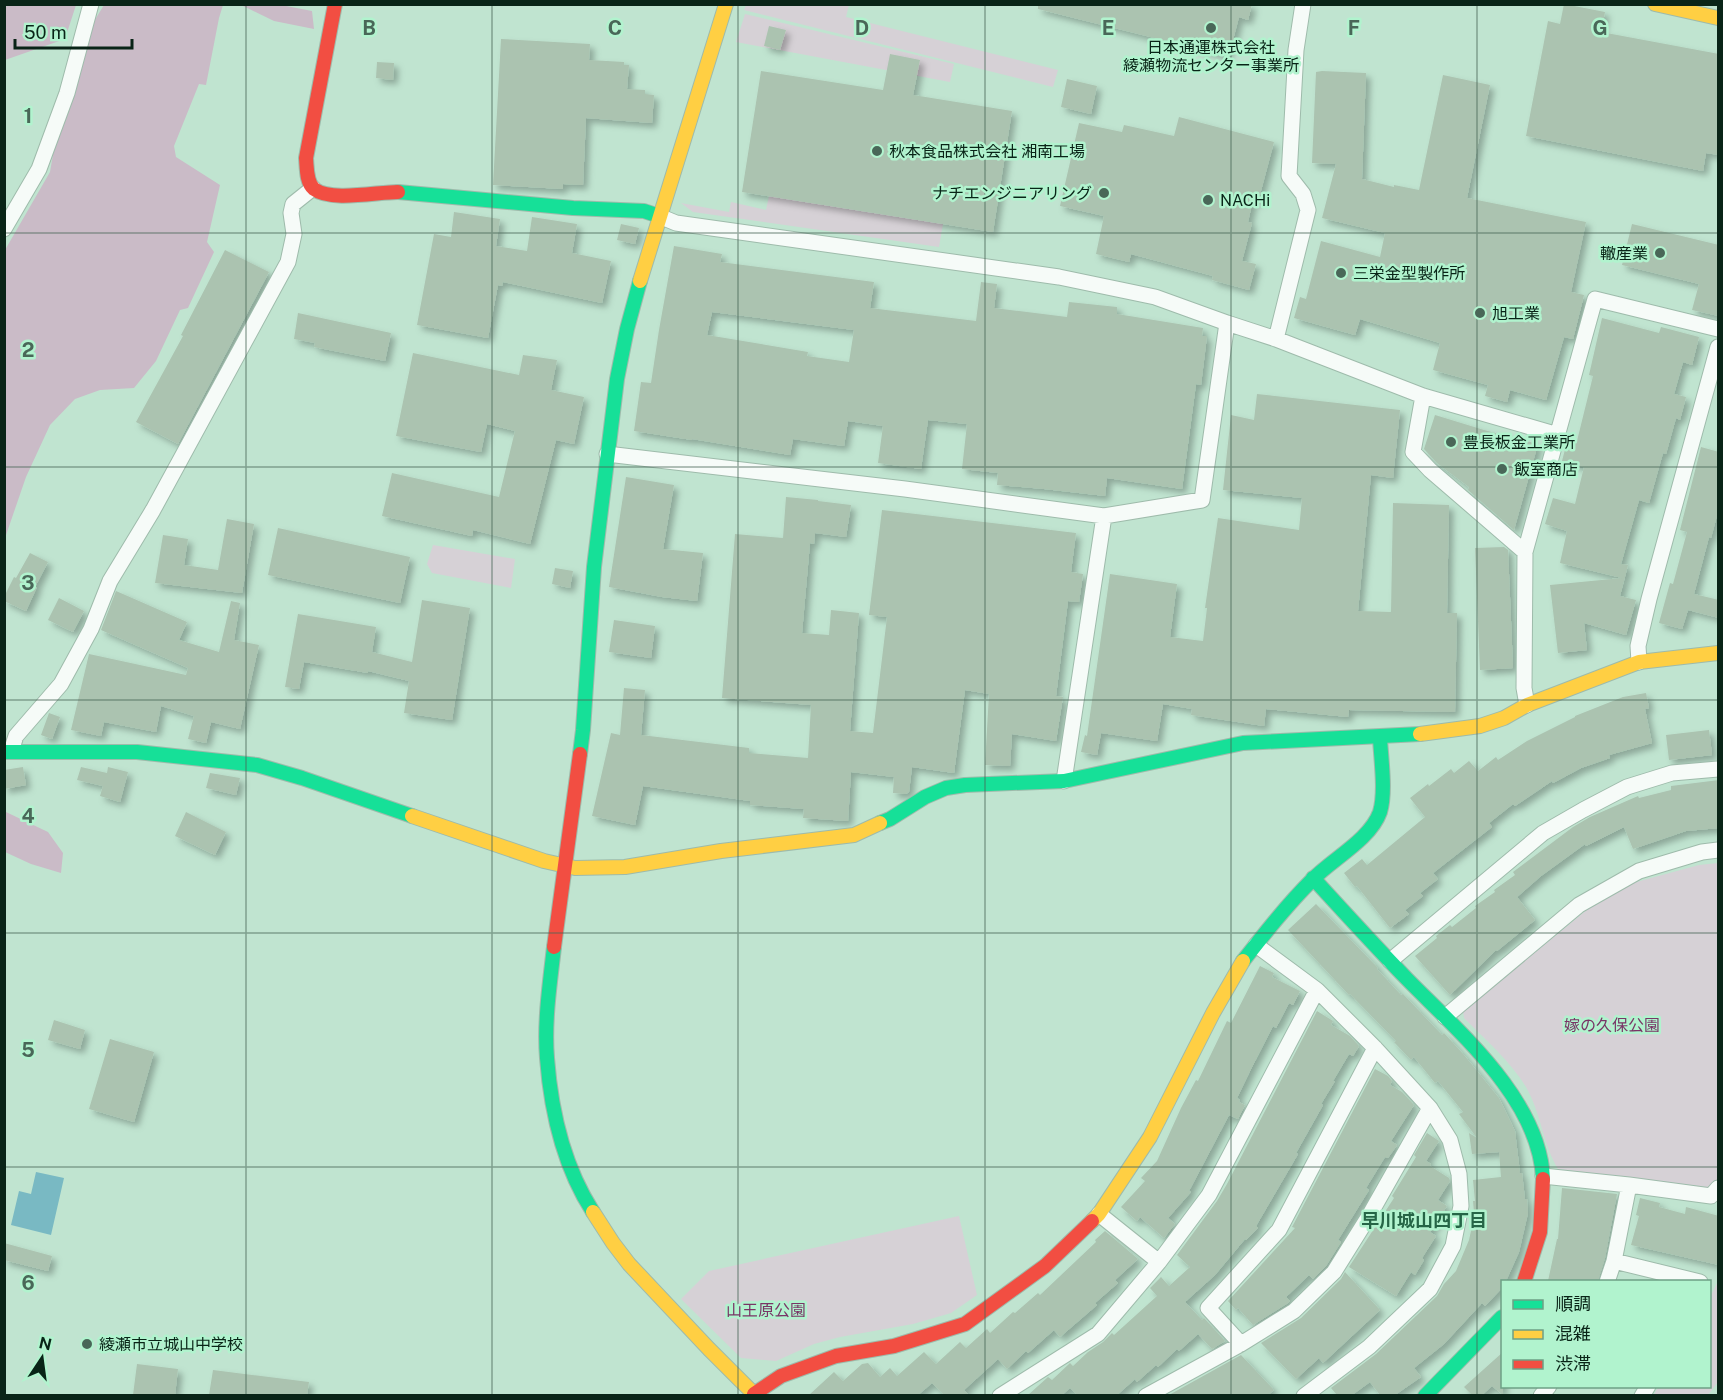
<svg xmlns="http://www.w3.org/2000/svg" width="1723" height="1400" viewBox="0 0 1723 1400" font-family="'Public Sans','Noto Sans JP',sans-serif">
  <defs>
    <filter id="shadow"><feDropShadow dx="4.5" dy="4.5" stdDeviation="3" flood-color="#0004"/></filter>
  </defs>
  <rect width="100%" height="100%" fill="#c0e4d0"/>
  <path fill="#d6d1d6" d="M746,5H849L846,17L1058,70L1053,87L744,10Z
    M745,14L954,64L950,82L736,42Z
    M769,196L943,224L939,247L693,212L681,203L729,212L731,202L766,210Z
    M433,545L515,559L511,588L432,573L427,564Z
    M1718,863V1197L1706,1187L1558,1169C1543,1144 1541,1113 1526,1087C1511,1062 1485,1039 1464,1018L1463,1011L1594,904L1629,884L1699,865Z
    M959,1216L977,1295L951,1313L913,1324L840,1337L814,1344L776,1361L741,1358L681,1299L709,1271Z
    M1718,1281V1382L1708,1395L1653,1396L1658,1387L1710,1386V1297Z"/>
  <path fill="#cabbc7" d="M9,5V4L76,5L65,39L5,60V7Z
    M104,5H223L219,18L206,85L199,84L174,146L176,157L220,185L207,242L214,252L188,308L180,310L156,361L134,388L100,390L75,399L50,425L26,477L5,538V250L50,172L64,90L77,49Z
    M241,5H281L312,11L314,29L274,21Z
    M5,809L6,812L48,832L63,853L61,873L31,864L5,852Z"/>
  <path fill="#79b9c3" d="M36,1172L64,1178L51,1235L11,1225L19,1191L31,1194Z"/>
  <path fill="#abc3b0" fill-rule="evenodd" filter="url(#shadow)" d="M1038,4H1252L1248,20L1239,17L1233,40H1231L1227,56L1038,9Z
    M1564,4L1605,12L1601,32L1719,54V155L1706,153L1703,171L1526,136L1548,21L1560,24Z
    M769,26L786,30L780,50L764,46Z
    M501,39L590,44L589,60L624,62V65H629L627,89L645,90V94L654,95L652,123L586,118L583,185L563,184V189L493,185Z
    M890,54L920,60L913,95L1012,111L993,232L742,192L761,71L883,90Z
    M377,62L394,63L393,80L376,78Z
    M1322,71L1366,73L1362,179L1394,187V185L1419,190L1443,75L1490,85L1467,198L1586,222L1571,292L1584,295L1573,339L1564,337L1546,400L1510,390L1507,402L1485,396L1488,385L1433,370L1440,343L1360,319L1355,335L1294,318L1300,297L1306,299L1321,241L1380,257L1385,233L1322,218L1336,164L1312,163L1316,72Z
    M1067,79L1097,86L1091,114L1061,107Z
    M1179,117L1274,142L1258,202L1253,200L1248,222L1252,223L1242,261L1256,264L1249,290L1212,280L1213,276L1131,254L1129,262L1096,254L1104,216L1060,206L1079,123L1122,132L1124,125L1174,136Z
    M454,212L500,219L496,246L527,251L532,217L577,224L572,253L611,261L602,303L503,282L502,286L498,285L488,338L417,325L434,234L451,237Z
    M621,224L639,228L635,244L617,240Z
    M1632,224L1719,245V316L1692,310L1699,284L1622,265Z
    M674,246L722,254L720,262L874,282L870,308L976,321L981,282L997,284L994,308L1067,317L1069,302L1117,307V314L1203,328L1202,336H1207L1201,385L1196,384L1182,489L1107,478L1105,496L1044,489L997,485L998,473L962,469L967,424L928,420L921,469L878,463L883,426L848,421L844,446L793,439L790,455L692,439V440L634,431L641,382L651,383L659,330ZM712,312L854,330L849,362L807,356L808,352L707,335Z
    M225,250L269,272L178,444L136,422L183,336L181,335Z
    M298,313L391,333L385,361L314,347L315,343L294,339Z
    M1602,318L1659,333L1661,327L1699,337L1692,365L1683,362L1674,394L1686,397L1680,420L1676,418L1666,454L1663,453L1649,503L1639,500L1621,564L1628,565L1620,596L1636,600L1626,635L1584,623L1587,650L1558,653L1550,585L1622,578L1560,563L1567,531L1545,524L1553,498L1575,504L1584,467L1562,461L1568,438L1577,441L1593,376L1589,375Z
    M413,353L519,375L523,355L557,360L551,390L584,397L574,444L556,440L530,544L473,530L472,536L382,516L392,473L499,497L515,431L487,424L481,452L396,436Z
    M1257,394L1400,410L1393,478L1371,475L1358,611L1391,612L1393,503L1449,505L1447,613H1457L1455,712L1349,710L1348,717L1266,709L1264,726L1191,715L1192,709L1163,704L1157,741L1101,733L1097,755L1081,752L1085,735L1087,736L1110,574L1177,584L1170,637L1203,641L1207,608H1205L1218,518L1299,530L1302,498L1223,490L1231,415L1254,420Z
    M1435,415L1484,430L1538,444L1514,530L1468,490L1469,487L1437,463L1424,449Z
    M1701,447L1719,452V508L1711,538L1709,537L1694,594L1719,600V618L1688,610L1682,629L1659,623L1670,583L1673,584L1687,532L1680,530Z
    M626,477L674,485L663,549L703,553L697,601L662,597L609,587Z
    M786,497L818,500V501L851,505L846,537L815,533L814,544L810,543L802,633L829,635L831,610L859,613L850,731L873,733L887,617L869,615L882,510L1076,533L1071,572L1083,574L1079,602L1068,601L1056,696L1063,697L1056,741L1012,734L1010,766L985,765L989,694L965,690L954,773L912,767L909,792L906,794L893,793L894,777L851,772L848,821L803,818L804,809L750,805V801L643,786L635,825L592,816L611,733L620,735L624,688L645,690L641,735L749,748V753L808,758L811,705L722,698L735,534L783,538Z
    M227,519L254,524L242,593L155,583L163,535L188,539L184,565L218,570Z
    M278,528L410,557L400,603L268,575Z
    M1504,547L1508,550L1513,668L1480,670L1475,548Z
    M30,553L48,562L35,587H37L26,611L4,601V597L14,577L16,578Z
    M555,568L573,571L570,588L552,584Z
    M116,591L187,622L179,640L219,652L231,601L240,603L234,640L259,645L240,729L211,722L206,743L188,739L194,716L161,706L156,732L104,722L101,736L71,730L89,654L186,675L188,668L101,630Z
    M59,598L84,611L73,632L48,620Z
    M422,600L470,608L452,720L404,713L409,681L368,671V673L304,662L299,689L285,687L298,614L376,627L372,652L412,662Z
    M614,620L655,626L651,658L609,652Z
    M1646,693L1649,708L1645,709L1652,743L1609,755L1610,758L1581,768L1553,783L1552,781L1515,806L1513,804L1489,823L1492,827L1433,873L1438,879L1420,893L1423,896L1405,910L1409,914L1390,928L1357,886L1355,887L1344,873L1362,859L1367,865L1425,817L1410,798L1428,784L1429,786L1451,769L1454,773L1469,761L1478,771L1496,757L1498,760L1527,741L1575,717V716L1623,697Z
    M49,713L60,717L52,739L41,735Z
    M1709,730L1712,755L1669,760L1666,735Z
    M23,767L26,785L4,789V770Z
    M81,767L107,773L108,767L128,772L120,802L100,796L103,786L77,780Z
    M210,773L240,778L236,795L206,788Z
    M1719,780V828L1686,831L1633,849L1624,827L1586,846L1585,844L1541,876L1517,897L1535,920L1497,951L1496,950L1450,995L1415,956L1437,938L1436,936L1450,925L1452,927L1476,908L1475,906L1495,892L1494,890L1515,875L1513,872L1573,827L1590,817L1638,796L1639,798L1671,790V786Z
    M186,812L226,832L215,855L175,836Z
    M1316,904L1378,968L1377,969L1401,995L1403,994L1442,1035L1444,1033L1464,1055L1499,1098L1515,1131L1520,1173H1522L1525,1199H1527L1528,1213L1519,1252L1506,1281H1503V1287L1485,1306L1482,1303L1444,1344L1414,1368L1421,1377L1395,1395H1380L1370,1382L1352,1395H1337L1331,1388L1376,1354L1437,1296L1444,1284L1456,1271L1469,1240L1473,1222L1475,1223L1473,1201H1475L1473,1180L1501,1177L1499,1152L1472,1154L1469,1133L1477,1138L1459,1114L1463,1112L1438,1081L1435,1083L1414,1057L1411,1060L1394,1042L1396,1041L1350,994L1349,995L1288,930Z
    M1260,966L1274,973L1272,977L1300,991L1293,1005L1289,1003L1276,1028L1273,1026L1251,1069L1237,1098L1240,1100L1239,1102L1245,1105L1238,1119L1229,1115L1189,1191L1191,1192L1168,1218L1175,1224L1164,1238L1140,1217L1137,1221L1121,1207L1145,1181L1141,1178L1157,1161L1181,1108L1196,1080L1198,1081L1227,1021L1231,1023Z
    M1317,1011L1333,1021L1331,1025L1350,1036L1359,1046L1353,1056L1349,1054L1333,1081H1335L1321,1104L1323,1105L1296,1153L1298,1154L1256,1226L1258,1228L1246,1240L1245,1239L1215,1275L1185,1302L1202,1320L1204,1318L1225,1341L1212,1349L1198,1334L1179,1351L1177,1349L1158,1367L1156,1365L1137,1382L1135,1379L1117,1395H1077L1070,1388L1062,1395H1028L1048,1377L1052,1380L1070,1363L1073,1366L1088,1352L1103,1342L1112,1333L1114,1335L1157,1296L1150,1288L1161,1277L1169,1286L1190,1267L1177,1255L1217,1201L1227,1184Z
    M54,1020L85,1030L80,1049L48,1040Z
    M110,1039L154,1052L134,1122L89,1109Z
    M1375,1069L1388,1076L1392,1081L1390,1085L1402,1092L1414,1105L1391,1141L1397,1145L1388,1158L1385,1157L1366,1188L1369,1190L1338,1240L1341,1242L1326,1266L1313,1279L1309,1275L1286,1297L1290,1301L1288,1303L1253,1325L1238,1308L1236,1310L1228,1301L1295,1228L1292,1227Z
    M1427,1133L1439,1141L1426,1161L1431,1164L1430,1166L1449,1178L1450,1181L1438,1200L1447,1206L1430,1232L1436,1236L1422,1258L1424,1260L1415,1275L1411,1272L1396,1296L1349,1267L1394,1198L1392,1196L1416,1157L1414,1155Z
    M1562,1188L1617,1194L1605,1258L1598,1281H1548L1557,1239H1558Z
    M1640,1198L1660,1203L1659,1207L1685,1214L1686,1207L1719,1216V1265L1631,1245L1639,1216L1636,1215Z
    M1105,1231L1138,1259L1115,1280L1118,1283L1095,1303L1097,1305L1060,1337L1054,1330L1028,1353L1026,1351L1007,1369L998,1359L964,1390L969,1395H944L932,1383L918,1395H809L834,1372L843,1381L862,1364L868,1363L880,1377L890,1368L897,1376L924,1352L936,1364L960,1342L966,1348L987,1329L990,1333L1013,1312L1015,1313L1038,1293L1040,1295L1096,1242L1095,1240Z
    M4,1243L52,1256L48,1271L4,1260Z
    M1345,1272L1380,1310L1323,1363L1319,1358L1296,1379L1261,1343L1301,1318L1341,1279Z
    M1503,1352V1395L1492,1386L1482,1395H1472L1464,1387Z
    M1241,1355L1274,1390L1268,1395H1169Z
    M137,1364L178,1369L175,1395H133Z
    M213,1370L309,1382L307,1395H209Z"/>
  <g fill="none" stroke-linecap="round" stroke-linejoin="round">
    <defs>
      <path id="street" d="M659,216L676,223L1059,277L1155,297L1227,323L1276,339L1423,396L1558,435
        M4,229L39,169L67,93L91,4
        M1276,339L1308,210L1303,194L1289,176L1296,50L1303,4
        M1423,396L1413,452L1430,470L1525,552
        M607,454L905,489L1104,516L1202,500L1227,323
        M1639,662L1638,646L1649,599L1718,347
        M1527,705L1524,688L1525,552L1595,299L1718,329
        M11,751L16,736L61,684L91,629L110,581L153,510L288,262L294,234L291,213L293,204L313,188
        M1064,781L1104,516
        M1390,961L1543,833L1583,810L1627,787L1672,773L1718,769
        M1445,1017L1579,905L1639,871L1702,852L1718,850
        M1543,1176L1629,1185L1711,1196L1718,1188
        M1099,1214L1159,1262L1209,1195L1317,990L1256,945
        M1614,1261L1700,1282
        M1607,1282L1614,1261L1629,1185
        M1241,1344L1208,1308L1279,1230L1375,1048
        M1000,1396L1098,1334L1159,1262
        M1146,1396L1241,1344L1294,1311L1334,1272L1369,1216L1430,1108
        M1304,1396L1369,1347L1430,1289L1453,1246L1461,1206L1459,1174L1450,1140L1430,1108L1375,1048L1317,990
        M1541,1396L1549,1386
        M1642,1396L1648,1386"/>
      <path id="fast" d="M398,192L573,208L644,211L659,216
        M4,752H137L257,765L302,778L412,816
        M580,754L583,730L594,567L617,379L627,329L640,281
        M880,823L890,819L925,797L946,788L965,785L1064,781L1243,743L1420,734
        M1313,878C1344,912 1375,946 1407,979C1458,1031 1540,1100 1543,1179
        M554,947C550,983 544,1021 547,1058C551,1111 564,1167 593,1212
        M1243,961C1265,933 1287,905 1312,880C1332,859 1370,840 1380,812C1386,792 1381,759 1380,738
        M1425,1396L1502,1317"/>
      <path id="slow" d="M1655,4L1718,18
        M640,281L726,4
        M1420,734L1480,726L1504,718L1527,705L1639,662L1718,653
        M412,816L544,861L575,868L625,867L721,851L854,835L880,823
        M593,1212L613,1243L629,1264L709,1349L756,1396
        M1092,1221L1099,1214L1150,1137L1213,1013L1243,961"/>
      <path id="jam" d="M335,4L306,158C307,168 306,182 314,189C331,202 377,192 398,192
        M554,947L580,754
        M1524,1282L1540,1232L1543,1179
        M754,1394L781,1376L836,1356L894,1346L965,1324L1045,1266L1092,1221"/>
    </defs>
    <use href="#street" stroke="#9ebbab" stroke-width="17"/>
    <use href="#fast" stroke="#9ebbab" stroke-width="16"/>
    <use href="#slow" stroke="#9ebbab" stroke-width="16"/>
    <use href="#jam" stroke="#9ebbab" stroke-width="16"/>
    <use href="#street" stroke="#f6fbf8" stroke-width="15"/>
    <use href="#fast" stroke="#16e098" stroke-width="14"/>
    <use href="#slow" stroke="#ffcf43" stroke-width="14"/>
    <use href="#jam" stroke="#f24e42" stroke-width="14"/>
  </g>
  <path fill="none" stroke="#496758" stroke-width="1.5" stroke-opacity="0.55" d="M246,4V1396M492,4V1396M738,4V1396M985,4V1396M1231,4V1396M1477,4V1396M4,233H1718M4,467H1718M4,700H1718M4,933H1718M4,1167H1718"/>
  <g fill="#496758" stroke="#b1f3ce" stroke-width="2">
    <circle cx="1211" cy="28" r="6"/>
    <circle cx="877" cy="151" r="6"/>
    <circle cx="1104" cy="193" r="6"/>
    <circle cx="1208" cy="200" r="6"/>
    <circle cx="1660" cy="253" r="6"/>
    <circle cx="1341" cy="273" r="6"/>
    <circle cx="1480" cy="313" r="6"/>
    <circle cx="1451" cy="442" r="6"/>
    <circle cx="1502" cy="469" r="6"/>
    <circle cx="87" cy="1344" r="6"/>
  </g>
  <g text-anchor="middle" dominant-baseline="central" stroke-width="5" stroke-linejoin="round" paint-order="stroke">
    <g font-size="16" fill="#092417" stroke="#b1f3ce" text-anchor="start">
      <text x="1211" y="47" text-anchor="middle">日本通運株式会社<tspan x="1211" dy="18">綾瀬物流センター事業所</tspan></text>
      <text x="889" y="151">秋本食品株式会社 湘南工場</text>
      <text x="1092" y="193" text-anchor="end">ナチエンジニアリング</text>
      <text x="1220" y="200">NACHi</text>
      <text x="1648" y="253" text-anchor="end">轍産業</text>
      <text x="1353" y="273">三栄金型製作所</text>
      <text x="1492" y="313">旭工業</text>
      <text x="1463" y="442">豊長板金工業所</text>
      <text x="1514" y="469">飯室商店</text>
      <text x="99" y="1344">綾瀬市立城山中学校</text>
    </g>
    <g font-size="16" fill="#793566" stroke="#b1f3ce">
      <text x="1612" y="1025">嫁の久保公園</text>
      <text x="766" y="1310">山王原公園</text>
    </g>
    <g font-size="18" font-weight="bold" fill="#256546" stroke="#b1f3ce">
      <text x="1424" y="1220">早川城山四丁目</text>
    </g>
  </g>
  <g font-size="20" text-anchor="middle" font-weight="bold" fill="#496758" stroke="#b1f3ce" stroke-width="5" stroke-linejoin="round" paint-order="stroke">
    <text x="369" y="35">B</text>
    <text x="615" y="35">C</text>
    <text x="862" y="35">D</text>
    <text x="1108" y="35">E</text>
    <text x="1354" y="35">F</text>
    <text x="1600" y="35">G</text>
    <text x="28" y="123">1</text>
    <text x="28" y="357">2</text>
    <text x="28" y="590">3</text>
    <text x="28" y="823">4</text>
    <text x="28" y="1057">5</text>
    <text x="28" y="1290">6</text>
  </g>
  <rect width="1723" height="1400" fill="none" stroke="#092417" stroke-width="12"/>
  <rect x="1501" y="1280" width="210" height="108" fill="#b1f3ce" stroke="#6ea085" stroke-width="1.5"/>
  <rect x="1513" y="1300" width="30" height="9" fill="#16e098" stroke="#6ea085" stroke-width="1.5"/>
  <text x="1555" y="1310" font-size="18" fill="#092417">順調</text>
  <rect x="1513" y="1330" width="30" height="9" fill="#ffcf43" stroke="#6ea085" stroke-width="1.5"/>
  <text x="1555" y="1340" font-size="18" fill="#092417">混雑</text>
  <rect x="1513" y="1360" width="30" height="9" fill="#f24e42" stroke="#6ea085" stroke-width="1.5"/>
  <text x="1555" y="1370" font-size="18" fill="#092417">渋滞</text>
  <g transform="translate(42 1358) rotate(13)" stroke="#b1f3ce" stroke-width="4.5" paint-order="stroke">
  <path d="M0-4.5L10 22L0 15L-10 22Z" fill="#092417"/>
  <text y="-9" font-size="16" font-weight="bold" text-anchor="middle" fill="#092417">N</text>
  </g>
  <path d="M15 39v9h117v-9" fill="none" stroke="#092417" stroke-width="3"/>
  <text x="24" y="39" font-size="18" fill="#092417" stroke="#b1f3ce" stroke-width="4.5" paint-order="stroke">50 m</text>
</svg>
